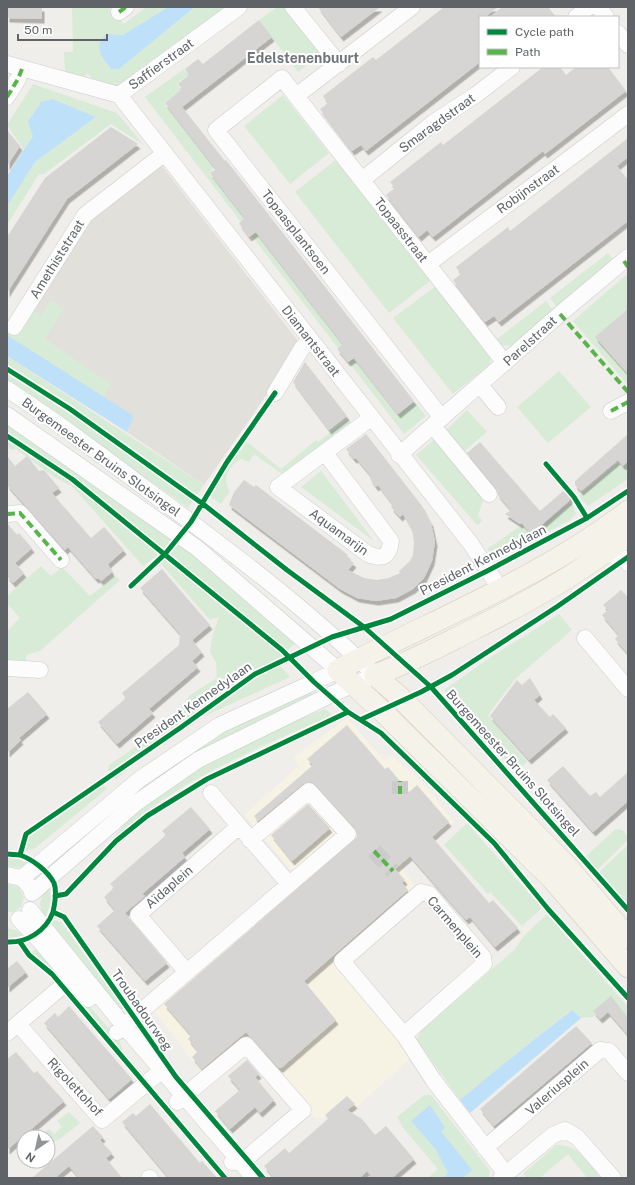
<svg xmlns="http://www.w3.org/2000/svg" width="635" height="1185" viewBox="0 0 635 1185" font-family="'Public Sans',sans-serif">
  <defs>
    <filter id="shadow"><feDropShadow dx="2.5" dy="4.5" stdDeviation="0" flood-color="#0004"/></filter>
  </defs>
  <rect width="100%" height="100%" fill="#efeeea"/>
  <path fill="#f7f3e4" d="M347,718L384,760L391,755L421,781L454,822L401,868L419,890L336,962L412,1057L351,1112L316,1119L245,1040L203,1074L151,1007L299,879L244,815L299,766L294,757Z"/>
  <path fill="#e2e0da" d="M159,162L301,345L204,485L127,432L129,429L14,340L91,216Z"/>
  <path fill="#d8ebd6" d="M72,7H110L111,13H116L124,24L146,7H168L123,35L106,34V63L111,69H119L195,7H228L122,89L107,86L101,81L92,79L88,73L84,77L65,72L64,52H73Z
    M277,7H284L321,54L298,72L259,20Z
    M184,69L188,75L177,84L181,90L164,103L214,168L209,173L397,415L415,402L426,416L404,434L145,97Z
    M33,84L117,113L144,145L111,124L43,175L39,174L7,225V206L35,162L96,117L33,136L24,150L7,125Z
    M283,95L329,153L290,184L244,126Z
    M337,159L431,280L389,313L295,192Z
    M608,253L613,259L557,307L550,298Z
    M626,275L628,278V385L573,321Z
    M436,286L490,357V364L453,394L393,318Z
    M50,300L63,309L45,339L111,384L104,397L7,336V324L33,310L41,316Z
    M546,301L553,310L512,346L502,345L497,339Z
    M7,356L204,485L188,508L84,434L7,384Z
    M559,371L591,407L548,443L517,407Z
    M467,410L487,432L462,453L444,432Z
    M348,419L354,426L285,476L254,454L249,462L241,459C229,465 221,479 230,491L221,504L208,495L247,442L281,469L316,440L318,442Z
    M7,424L183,546L287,634L295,644L283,653L280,665L290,677L200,718L149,752L116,779L108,770L109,765L172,722L190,695L217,678L216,663L210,652L213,633L219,617L210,620L155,557L143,566L72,486L54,477L16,449L10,450L7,443Z
    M435,439L484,498L478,515L482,521L477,525L416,455Z
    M628,462V479L588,506L579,496L618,463L622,468Z
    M321,471L374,541L301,487Z
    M569,503L572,504L576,514L570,520L496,559L487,549L522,525L531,535Z
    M41,566L51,576L62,567L90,596L115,576L120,580L40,651L26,655V664L7,663V631L20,618L7,603V596Z
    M559,614L572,630L516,678L488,715L527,762L516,771L444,690L491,657Z
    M308,691L313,695L262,720L55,868L49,862L118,802L224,731Z
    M325,709L332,715C257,749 174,781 114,839L113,838L128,820L148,799L197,769L258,736Z
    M103,786L108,788L34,849L25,851L29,837Z
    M467,823L542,908L522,926L490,892L488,894L444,845Z
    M616,829L622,830L628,836V840L597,870L585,857Z
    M628,845V905L599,872Z
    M7,858H15L28,863L24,868L7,866Z
    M7,884L19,887L24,897L21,907L13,912H7Z
    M49,885L51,901L45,920C38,903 39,900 49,885Z
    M547,914L628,1007V1022L610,1001L593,1017L581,1018L571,1010C534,1039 497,1069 460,1100L417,1040L421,1031L514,950L524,936Z
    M54,920L61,922L124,1009L117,1010L49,928Z
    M7,928L18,931L23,936L7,938Z
    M39,948L62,978L31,952Z
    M73,987L119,1040L124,1053L121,1052L71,993L69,988Z
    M424,1095H431L490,1171L489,1178H463L471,1170L411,1121L436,1150L449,1173L443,1178H428L438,1169L404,1129L397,1117Z
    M69,1112L80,1123L59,1140L58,1139L51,1145L48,1141V1137H45L42,1134L49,1129L54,1134L62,1127L57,1121Z
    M556,1145C580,1145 587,1161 601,1178H587L568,1154L540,1178H527L523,1174Z"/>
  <path fill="#bfe0f9" d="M168,7H195L119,69H111C101,57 93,46 106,34L123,35Z
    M52,99L96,117L35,162L7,206V176L33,136L28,122L41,102Z
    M7,335L134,416L127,432L7,356Z
    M572,1010L581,1018L470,1113L460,1100C497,1069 534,1039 572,1010Z
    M430,1105L445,1128L441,1131L472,1170L463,1178H443L448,1173L436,1150L411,1121Z"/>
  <path fill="#d6d5d3" filter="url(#shadow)" d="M7,7H42V19L7,18Z
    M318,7H380L341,37Z
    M444,7H498L485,17H480V62L366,151L361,145L352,151L320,109L328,103L323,96L373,57L376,60Z
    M502,7H548L556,17H490Z
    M259,20L272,37L182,107L225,161L226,160L414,401L398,414L354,358L348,362L337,349L343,344L256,232L249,237L239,223L245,218L210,173L216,169L165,103L182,89L178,84L189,75L185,69L198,59L203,64Z
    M543,67H560L566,75L576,67H608L626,91L545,154L543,151L433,237L427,230L419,237L386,195L395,188L390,182L441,142L443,145Z
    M111,127L138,144L67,199L7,293V237L45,178Z
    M7,130L20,146L7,166Z
    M628,138V157L617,166L628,180V221L499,322L494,316L485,322L453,280L461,274L456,267L508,227L510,231Z
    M628,309V374L595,337Z
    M305,362L347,416L329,430L293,382Z
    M366,434L422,506L431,523L435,542L432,561L424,578L413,589L396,598L376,601L357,598L340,589L229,505L234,492L244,480L254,487L256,485L348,555L346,557L354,563L348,570L364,578L377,580L389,578L400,573L399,571L410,561L413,555L414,542L412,530L403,514L400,517L391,507L393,505L378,485L376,487L370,479L372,477L356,458L354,459L346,449Z
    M628,434V461L623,466L618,460L581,491L575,485V481Z
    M480,442L540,511L569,486L570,500L531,534L522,523L520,524L505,514L511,510L498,495L496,488L467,453Z
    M7,456L15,466L27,456L39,471L44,470L59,488L52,493L91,538L104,527L124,550L108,564L112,572L101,581L98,578L96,579L68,547L65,550L7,485Z
    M7,523L17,535L19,533L32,548L15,563L24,573L13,583L7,576Z
    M162,569L210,625L192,640L202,652L192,661L198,667L149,709L153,713L117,744L98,722L126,698L122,693L179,645L180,634L140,588Z
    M621,590L628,597V654L615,639L619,635L602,615L608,610L603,605Z
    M530,678L540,695L534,700L550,717L553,714L566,728L529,760L490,716L517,680L522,685Z
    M28,692L47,714L19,738L21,740L7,753V709Z
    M347,725L385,769L388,767L409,792L417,785L449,822L432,837L489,903L493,900L518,928L495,947L470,917L466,920L410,856L395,869L405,880L402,883L408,890L304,981L336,1020L281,1068H279L246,1032L202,1069L192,1057L198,1051L188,1039L191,1035L164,1004L357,837L355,828L312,782L303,784L258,821L254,816L313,765L307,759Z
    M563,766L590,796L596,792L600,797L628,772V801L593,832L547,780Z
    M308,804L330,828L292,861L271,835Z
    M191,807L210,829L182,853L185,857L142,894L145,896L125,913L167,963L145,981L97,926L115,910L104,897L114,888L110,884L166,835L162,831Z
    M17,961L26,972L7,988V969Z
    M611,996L628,1018V1035L608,1012L600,1019L593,1011Z
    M69,1006L132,1079L109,1099L44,1023L55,1013L58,1017Z
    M576,1026L592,1043L494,1126L480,1109Z
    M16,1052L34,1073L37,1071L64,1101L7,1150V1059Z
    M247,1060L259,1074L255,1077L274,1100L260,1113L255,1107L230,1129L215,1111L240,1090L228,1076Z
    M347,1096L355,1104L347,1110L362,1119L375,1135L386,1126L414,1159L392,1178H373L367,1171L360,1178H274L264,1166L285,1148L289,1153L328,1119L325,1115Z
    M150,1104L200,1163L202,1161L217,1178H169L122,1122L133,1113L136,1116Z
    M93,1126L103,1137L100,1140L112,1153L106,1158L122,1178H79L69,1166L55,1178H32Z"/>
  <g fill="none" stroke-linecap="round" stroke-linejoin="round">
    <path stroke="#cbcbca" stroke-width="16" stroke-dasharray="16 8" stroke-linecap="butt" d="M400,794V781
      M374,851L393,871"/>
    <defs>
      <path id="minor" d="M293,7L339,64
        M598,7L606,17
        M119,12L126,7
        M576,17L589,7
        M618,33L628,45
        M7,64L119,95L239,7
        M119,95L471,544L500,589
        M296,96L412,7
        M7,97L18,79L22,69
        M362,180L433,123L477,94L512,67
        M428,264C494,214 562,165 628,114
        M14,327L85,215L165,153
        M480,385L498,407
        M7,389C59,423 108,460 157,497C233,553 308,610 375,675L330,695L198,760L136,803L32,893
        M275,393L302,348L311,340
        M611,411L628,402
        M7,415L197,548L338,670L314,682L220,725L140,779L22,878
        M442,418L216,130L282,78L505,363
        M433,426L489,494
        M325,453L391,541C389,557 383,560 368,554L278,487L371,418
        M399,455L560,314L628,257
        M7,514L20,513L61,560
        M606,553L625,559L628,563
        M585,638L628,689
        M7,668L40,670
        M211,793L289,884
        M7,875L22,878L29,886
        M30,910L124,1026L254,1178
        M19,919L39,940L89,999
        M186,971L138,915L238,827
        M18,1024L102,1120L155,1076
        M117,1032L348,834L309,791L250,840
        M7,1033L79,972
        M404,1035L342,961L421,892L429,894L483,957L484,964L404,1035L434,1081L506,1174
        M177,1102L246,1045L303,1110L242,1162H232
        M485,1148L600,1050L609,1051L628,1073
        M149,1178H150
        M501,1178L553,1135L565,1130L577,1137L613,1178"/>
      <path id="major" d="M628,511C541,578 435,619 338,670L382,711L552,879L628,967
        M628,535C581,573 526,603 472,630C440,646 409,663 375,675L403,700L567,866L628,938"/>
    </defs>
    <use href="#minor" stroke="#cbcccc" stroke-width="17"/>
    <use href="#major" stroke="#d7ceb8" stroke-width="22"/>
    <use href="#minor" stroke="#fdfcfc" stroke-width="16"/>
    <use href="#major" stroke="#f4f2e9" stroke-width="21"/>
    <path stroke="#58b549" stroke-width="4" stroke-dasharray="8 4" stroke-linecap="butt" d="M119,12L126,7
      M7,97L18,79L22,69
      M624,261L628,267
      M560,314L628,392
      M611,411L628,402
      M7,514L20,513L61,560
      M400,794V781
      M374,851L393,871"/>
    <defs>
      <path id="cycleway" d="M7,369L70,409L203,504L287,570L364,627L431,687L628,910
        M7,436L72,479L282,650L314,682L348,712L381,733L494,843L548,909L628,998
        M546,464L574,497L587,518
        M131,586L165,554L191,522L227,462L275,393
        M362,719L421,692L452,675L558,606L628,557
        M7,854L20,855L26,834L180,728L255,674L332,637L391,619L489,570L587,518L628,491
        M20,855C32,859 48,871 54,883C57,891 55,903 53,912L64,917L176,1077L263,1178
        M55,896L66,894L116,841L147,816L207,779L348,712
        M7,942C27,943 46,931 53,912
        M20,942L29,955L52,974L225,1178"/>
    </defs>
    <use href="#cycleway" stroke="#fff" stroke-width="8"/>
    <use href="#cycleway" stroke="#00873e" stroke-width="5"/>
  </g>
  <g text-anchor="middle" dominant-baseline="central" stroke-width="4" stroke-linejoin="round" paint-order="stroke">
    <g font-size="13" fill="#5f6368" stroke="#fff">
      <text transform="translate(161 64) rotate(-36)">Saffierstraat</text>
      <text transform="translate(437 123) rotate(-36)">Smaragdstraat</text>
      <text transform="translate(528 189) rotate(-36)">Robijnstraat</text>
      <text transform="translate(401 230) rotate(52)">Topaasstraat</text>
      <text transform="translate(296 232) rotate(52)">Topaasplantsoen</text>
      <text transform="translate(57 259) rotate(-58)">Amethiststraat</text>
      <text transform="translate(311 341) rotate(52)">Diamantstraat</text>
      <text transform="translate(530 341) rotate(-42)">Parelstraat</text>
      <text transform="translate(101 457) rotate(36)">Burgemeester Bruins Slotsingel</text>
      <text transform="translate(339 532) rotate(36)">Aquamarijn</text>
      <text transform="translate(483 560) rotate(-27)">President Kennedylaan</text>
      <text transform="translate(193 705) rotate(-35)">President Kennedylaan</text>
      <text transform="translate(513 763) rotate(48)">Burgemeester Bruins Slotsingel</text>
      <text transform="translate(169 887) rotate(-41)">Aïdaplein</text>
      <text transform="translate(455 927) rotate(49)">Carmenplein</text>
      <text transform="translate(142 1010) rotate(55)">Troubadourweg</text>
      <text transform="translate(75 1087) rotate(47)">Rigolettohof</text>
      <text transform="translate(557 1087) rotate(-41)">Valeriusplein</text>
    </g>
    <g font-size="14" font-weight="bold" fill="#70757a" stroke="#fff">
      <text x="303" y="58">Edelstenenbuurt</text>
    </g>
  </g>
  <rect width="635" height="1185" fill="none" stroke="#5f6368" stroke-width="16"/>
  <rect x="479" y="16" width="140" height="52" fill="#ffffff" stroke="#bfc1c3"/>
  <rect x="487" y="29" width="20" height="6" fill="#00873e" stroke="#bfc1c3"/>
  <text x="515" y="36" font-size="12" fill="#5f6368">Cycle path</text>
  <rect x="487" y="49" width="20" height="6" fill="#58b549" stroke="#bfc1c3"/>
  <text x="515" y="56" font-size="12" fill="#5f6368">Path</text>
  <g transform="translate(36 1149) rotate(214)"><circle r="19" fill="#ffffff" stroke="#bfc1c3"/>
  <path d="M0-3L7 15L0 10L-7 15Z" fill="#919496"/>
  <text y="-6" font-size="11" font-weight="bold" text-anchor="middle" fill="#5f6368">N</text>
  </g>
  <path d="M18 34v6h89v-6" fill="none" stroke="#5f6368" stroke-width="2"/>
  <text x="24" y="34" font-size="12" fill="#5f6368" stroke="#ffffff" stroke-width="3" paint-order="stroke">50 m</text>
</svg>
